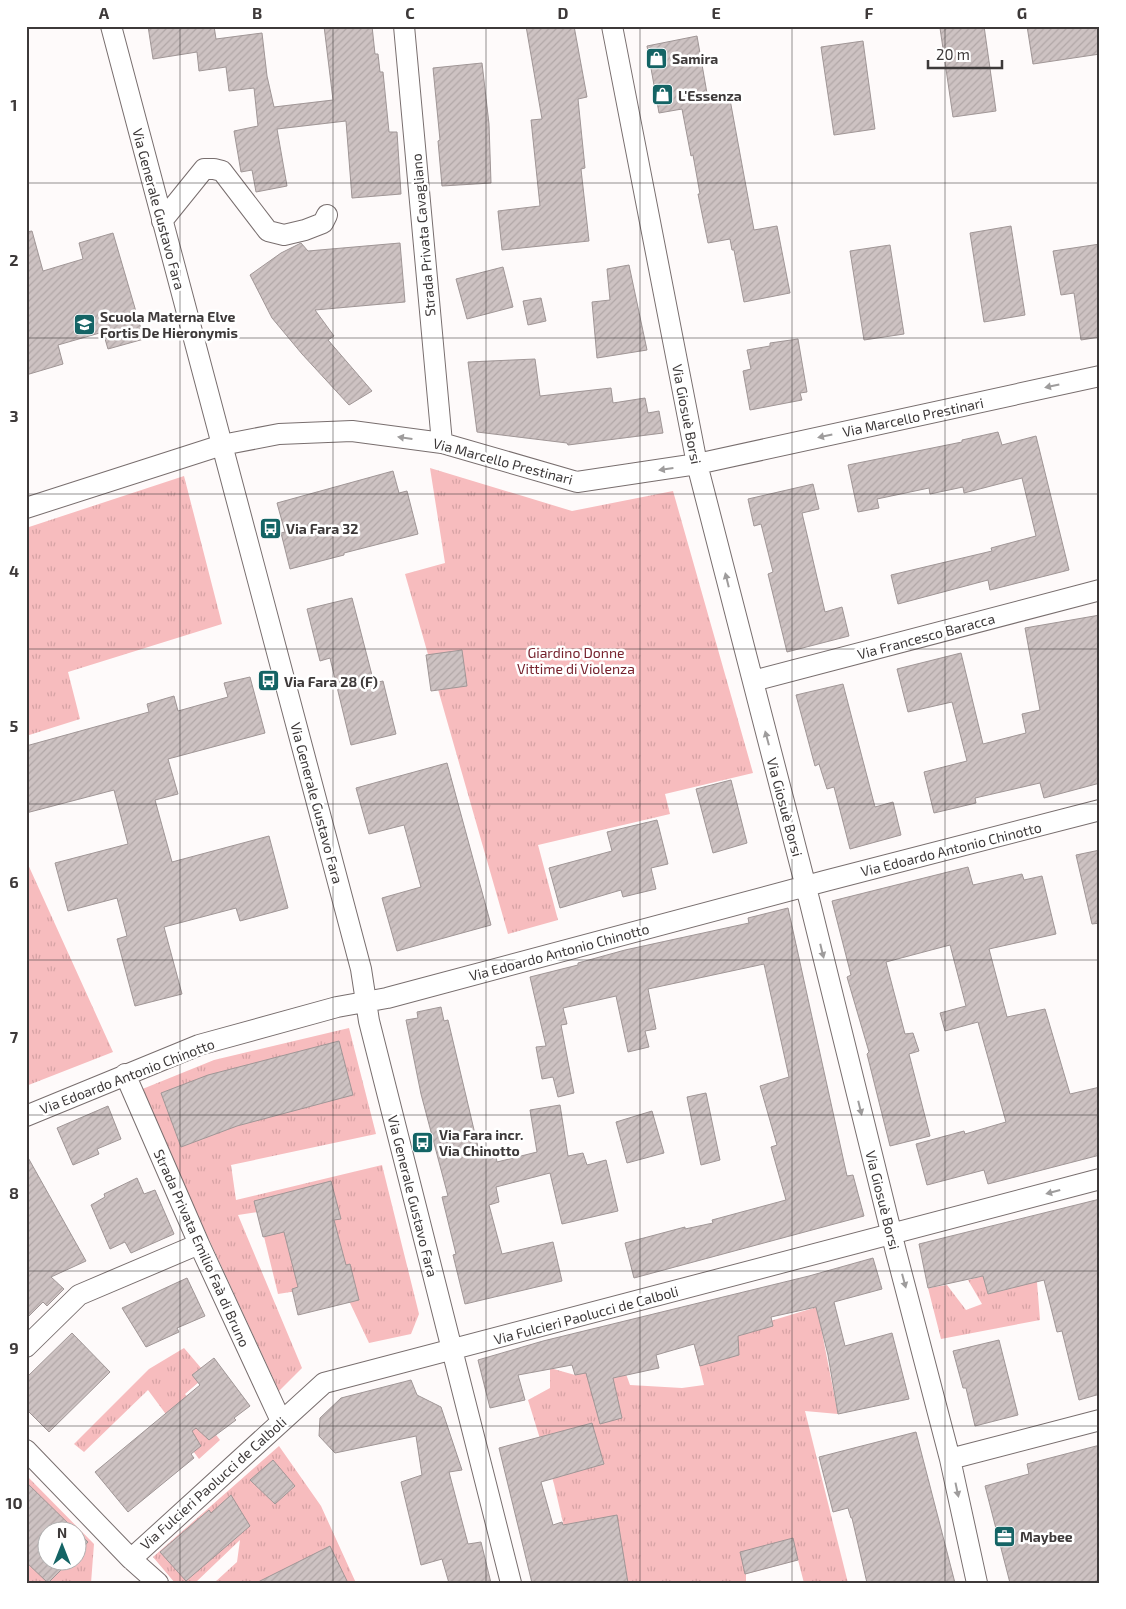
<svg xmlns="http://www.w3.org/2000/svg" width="1126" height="1609" viewBox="0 0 1126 1609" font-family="'Exo 2',sans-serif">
  <defs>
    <pattern id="grass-tufts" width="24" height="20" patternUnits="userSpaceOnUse" patternTransform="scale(1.25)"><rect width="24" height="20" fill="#f7bcbe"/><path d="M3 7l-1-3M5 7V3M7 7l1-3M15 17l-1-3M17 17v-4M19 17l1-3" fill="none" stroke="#d5a2a4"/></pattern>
    <pattern id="building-hatch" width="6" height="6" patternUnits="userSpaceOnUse" patternTransform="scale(1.25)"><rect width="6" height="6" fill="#cdc2c2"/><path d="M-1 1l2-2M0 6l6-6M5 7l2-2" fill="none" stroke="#b1a7a7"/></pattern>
  </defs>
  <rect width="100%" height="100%" fill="#fefafa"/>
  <path fill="url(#grass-tufts)" fill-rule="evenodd" d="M430,468L572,511L673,491L753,773L665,794L670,814L538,845L558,920L508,934L405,574L445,563Z
    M184,476L222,624L68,672L80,719L26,736V528Z
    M26,860L113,1052L26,1086Z
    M349,1028L376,1134L231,1165L236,1200L382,1165L419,1314L411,1334L369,1343L341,1284L278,1294L258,1212L238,1215L302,1368L279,1391L140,1090L214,1060Z
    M983,1276L988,1294L1013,1288L1012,1280L1037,1282L1040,1320L941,1339L928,1288L947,1285L966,1310L982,1304L968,1280Z
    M817,1307L838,1414L805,1411L848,1583H804L798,1560L746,1574V1583H577L554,1484L528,1400L550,1388V1368L575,1375L622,1363L630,1385L682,1388L704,1385L694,1344Z
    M184,1348L207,1375L185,1394L220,1440L199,1459L148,1390L84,1452L74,1444L149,1369Z
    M279,1446L321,1506L356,1583H214L237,1562L240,1540L195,1583H175L153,1557Z
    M26,1475L94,1544L91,1583H26ZM48,1532H78V1562H48Z"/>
  <path fill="url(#building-hatch)" stroke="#a09696" d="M148,26H214L216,39L262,33L267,76L274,107L333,100L324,26H372L375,54H378L380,72H383L389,132H397L401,194L352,198L346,121L277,129L287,186L256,192L252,170L241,172L234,131L258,126L254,88L229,91L226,67L199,71L197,52L153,59Z
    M526,26H574L587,97L578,99L585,168L581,169L589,241L502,250L498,211L540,206L531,120L542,119Z
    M954,26H984L996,111L953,117L940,28Z
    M1027,26H1100V54L1033,64Z
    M697,36L708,99L729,94L754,230L777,226L790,293L744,302L734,250H732L730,239L708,243L698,194H700L693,155L691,156L682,109L659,113L647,46Z
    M863,41L875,129L834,135L821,47Z
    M482,63L489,124L491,183L442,186L438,141L440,140L433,68Z
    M1011,226L1025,315L984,322L970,233Z
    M32,231L43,271L83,259L79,243L113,233L144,339L108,349L103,332L58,345L63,364L26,375V232Z
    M301,243L308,251L400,243L405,302L315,310L334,336L328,340L372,391L349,405L302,354L272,318L250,275L281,253Z
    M1100,244V337L1081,340L1074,293L1061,295L1053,251Z
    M890,245L904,334L864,340L850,251Z
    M629,265L647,350L597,358L592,302L610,300L607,269Z
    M503,267L513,307L467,319L456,279Z
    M541,298L546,321L528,325L523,301Z
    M798,339L807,392L800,393L802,400L750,410L743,371L751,369L747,350L770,346V343Z
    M535,359L540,396L611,388L613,403L645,398L648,413L659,411L663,433L568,445L567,443L477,432L468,362Z
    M998,432L1002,445L1036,436L1069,570L990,590L988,580L898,604L891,575L992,551L991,548L1036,536L1022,478L964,493L963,487L930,494L929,488L877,499L879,508L858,512L848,465L962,442V440Z
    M393,471L399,493L407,491L418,534L344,553V555L290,569L281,533L285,532L277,503Z
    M813,484L819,509L802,513L825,612L842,607L849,636L787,652L768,574L773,572L761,524L754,526L748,499Z
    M352,598L374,683L383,681L396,734L351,745L330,658L320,661L307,609Z
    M1100,615V783L1044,798L1040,783L975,798L976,803L934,813L924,772L967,761L952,702L908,712L897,669L961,653L983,744L1026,733L1022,714L1040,710L1025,628Z
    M462,650L467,686L431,691L426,655Z
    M250,677L265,733L168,759L178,794L155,800L172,862L269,836L288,908L240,921L236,908L164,927L182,994L135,1006L117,939L127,936L117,898L68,911L55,863L128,844L114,790L26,813V746L149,712L147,704L174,696L178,711L228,697L224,683Z
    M843,684L875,807L893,802L901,835L850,849L834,787L827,789L819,764L815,766L796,695Z
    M447,763L491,925L397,951L382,898L421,887L404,825L369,834L356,788Z
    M731,780L747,843L713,853L696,789Z
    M657,820L668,864L651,868L656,889L623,897L621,890L560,908L549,868L612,851L607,832Z
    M1100,850V923L1092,924L1076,855Z
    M968,867L973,885L1022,874L1024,880L1042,876L1056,934L989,949L1007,1017L1045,1009L1070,1094L1100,1087V1155L988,1184L984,1170L927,1185L916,1144L964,1131L965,1134L1006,1122L978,1022L945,1031L940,1013L966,1006L950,945L886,962L905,1034L913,1033L919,1051L909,1054L930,1136L890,1146L867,1054L869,1052L847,977L851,975L832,901Z
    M788,908L847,1176L853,1175L864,1216L634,1278L625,1243L685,1227V1229L713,1223L712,1220L786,1200L771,1147L777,1145L760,1086L789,1077L764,964L648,989L656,1029L645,1031L649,1047L628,1052L616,996L563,1008L567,1024L561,1025L574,1093L558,1097L553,1077L542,1079L536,1047L546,1046L530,977L578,965V963L625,950L749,923L748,918Z
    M441,1007L444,1021L448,1020L479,1151L488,1149L490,1157L496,1156L497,1162L537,1152L530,1110L560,1105L568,1156L583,1153L587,1165L606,1160L618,1211L562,1224L550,1173L496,1187L499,1202L489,1205L502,1254L553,1242L562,1281L465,1304L453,1255L456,1254L442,1197L448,1196L421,1094L406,1020L418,1018L417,1012Z
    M339,1041L353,1095L237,1126L181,1147L161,1093L208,1075Z
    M706,1093L720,1160L701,1165L687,1097Z
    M108,1106L121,1139L97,1149L99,1154L73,1165L57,1128Z
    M652,1111L664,1153L627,1163L616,1122Z
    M26,1154L86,1261L51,1277L64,1289L47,1306L43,1302L26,1319Z
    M137,1178L144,1194L155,1190L174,1234L131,1253L125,1242L110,1249L91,1205L105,1197L104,1194Z
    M331,1181L341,1219L334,1220L346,1265L350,1264L359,1300L298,1315L292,1289L298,1287L284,1232L263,1237L254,1201Z
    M1100,1199V1394L1079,1400L1062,1331L1057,1332L1044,1280L988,1294L983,1276L928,1288L919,1244Z
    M873,1258L882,1289L834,1302L845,1346L892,1333L909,1399L838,1414L828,1355L816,1307L771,1317L773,1326L738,1336L739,1355L700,1366L694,1344L656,1355L659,1368L613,1378L622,1418L600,1424L586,1373L575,1375L572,1365L518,1375L525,1400L490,1408L478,1360L543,1341L809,1276Z
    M187,1278L205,1316L177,1328L179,1332L146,1347L122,1308Z
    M72,1333L110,1372L49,1432L26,1409V1378Z
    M999,1340L1018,1415L975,1426L966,1388H963L953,1351Z
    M214,1358L250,1406L234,1418L236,1420L209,1440L196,1428L192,1431L201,1446L191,1454L194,1458L128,1512L95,1472L200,1385L192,1375Z
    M411,1380L417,1395L441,1407L462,1470L449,1472L468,1544L481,1542L491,1583H449L442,1559L421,1565L401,1482L422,1475L416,1436L335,1453L319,1436L320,1418L341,1398Z
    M592,1423L604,1464L541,1482L553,1525L562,1522L563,1525L617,1515L628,1583H532L499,1448Z
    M916,1432L955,1583H867L852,1518H851L848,1508L833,1512L819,1457Z
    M1100,1445V1580L1089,1583H1010L985,1486L1029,1474L1027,1464Z
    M273,1460L295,1486L275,1504L250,1480Z
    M26,1482L77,1532H48V1562H69L48,1583L26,1562Z
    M231,1495L250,1526L186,1581L160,1552L209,1510L211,1513Z
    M78,1532L88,1542L78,1553Z
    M793,1538L798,1560L745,1574L740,1552Z
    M330,1546L348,1583H256Z"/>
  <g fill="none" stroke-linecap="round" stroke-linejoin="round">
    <defs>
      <path id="street" d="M111,26L361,969L369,1021L511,1583
        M404,26L442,443
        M612,26L697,464L810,903L896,1252L950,1459L977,1583
        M162,221L204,169H214L222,171L268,231L284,235L305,230L323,223L327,215
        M26,508L222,445L279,434L352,431L442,443L577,482L697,464L1100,376
        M753,681L1100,590
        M125,1074L199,1244L281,1421
        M26,1116L199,1045L337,1007L387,998L825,881L1100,810
        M26,1347L79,1295L199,1244
        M26,1450L131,1559L158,1583
        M950,1459L1100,1420
        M131,1559L324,1383L1100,1179"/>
    </defs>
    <use href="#street" stroke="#786e6e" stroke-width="22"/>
    <use href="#street" stroke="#fff" stroke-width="20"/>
  </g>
  <defs><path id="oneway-solid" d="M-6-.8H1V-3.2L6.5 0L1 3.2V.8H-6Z" transform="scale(1.25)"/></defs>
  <g fill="#9e9c9c">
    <use href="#oneway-solid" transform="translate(1052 386) rotate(168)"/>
    <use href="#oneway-solid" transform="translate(825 436) rotate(168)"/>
    <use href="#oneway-solid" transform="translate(405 438) rotate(-172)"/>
    <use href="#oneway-solid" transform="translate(666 469) rotate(172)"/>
    <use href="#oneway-solid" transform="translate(727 580) rotate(-104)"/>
    <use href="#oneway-solid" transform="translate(767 738) rotate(-105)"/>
    <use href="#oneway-solid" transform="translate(822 951) rotate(76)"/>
    <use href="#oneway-solid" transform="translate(860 1108) rotate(76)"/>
    <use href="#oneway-solid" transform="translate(1053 1192) rotate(165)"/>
    <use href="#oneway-solid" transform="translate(904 1281) rotate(75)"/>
    <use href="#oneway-solid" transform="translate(957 1490) rotate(78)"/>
  </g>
  <path fill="none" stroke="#3d3939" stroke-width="1" stroke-opacity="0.55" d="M180,26V1583M333,26V1583M486,26V1583M640,26V1583M792,26V1583M945,26V1583M26,183H1100M26,338H1100M26,494H1100M26,649H1100M26,804H1100M26,960H1100M26,1115H1100M26,1271H1100M26,1426H1100"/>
  <defs>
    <symbol id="shop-square" viewBox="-11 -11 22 22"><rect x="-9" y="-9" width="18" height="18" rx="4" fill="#146465" stroke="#fff"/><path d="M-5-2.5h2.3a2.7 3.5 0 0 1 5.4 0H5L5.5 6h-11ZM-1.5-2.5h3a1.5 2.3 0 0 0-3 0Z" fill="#fff"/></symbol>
    <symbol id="school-square" viewBox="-11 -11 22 22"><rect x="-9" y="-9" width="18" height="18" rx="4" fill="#146465" stroke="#fff"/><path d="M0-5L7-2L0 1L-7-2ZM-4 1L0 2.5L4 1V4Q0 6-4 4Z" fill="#fff"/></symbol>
    <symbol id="bus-square" viewBox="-11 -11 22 22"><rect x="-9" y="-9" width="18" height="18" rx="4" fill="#146465" stroke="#fff"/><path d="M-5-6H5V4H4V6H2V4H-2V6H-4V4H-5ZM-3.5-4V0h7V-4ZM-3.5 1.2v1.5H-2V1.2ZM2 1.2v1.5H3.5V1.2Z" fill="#fff"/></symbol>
    <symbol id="office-square" viewBox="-11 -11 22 22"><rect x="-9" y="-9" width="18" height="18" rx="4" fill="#146465" stroke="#fff"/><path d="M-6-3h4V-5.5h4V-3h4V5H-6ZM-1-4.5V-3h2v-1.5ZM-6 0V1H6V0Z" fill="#fff"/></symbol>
  </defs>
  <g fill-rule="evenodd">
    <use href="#shop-square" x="644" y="46" width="25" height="25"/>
    <use href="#shop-square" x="650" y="82" width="25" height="25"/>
    <use href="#school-square" x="72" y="312" width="25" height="25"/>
    <use href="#bus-square" x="258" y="516" width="25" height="25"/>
    <use href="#bus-square" x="256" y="668" width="25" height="25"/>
    <use href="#bus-square" x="410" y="1130" width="25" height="25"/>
    <use href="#office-square" x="992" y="1524" width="25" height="25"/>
  </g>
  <g text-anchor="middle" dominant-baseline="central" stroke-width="5" stroke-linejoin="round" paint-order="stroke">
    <g font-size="14" font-weight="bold" fill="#3d3939" stroke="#fff" text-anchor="start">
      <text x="672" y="58">Samira</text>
      <text x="678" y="95">L'Essenza</text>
      <text x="100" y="316">Scuola Materna Elve<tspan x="100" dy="16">Fortis De Hieronymis</tspan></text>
      <text x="286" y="528">Via Fara 32</text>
      <text x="284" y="681">Via Fara 28 (F)</text>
      <text x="439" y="1134">Via Fara incr.<tspan x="439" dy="16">Via Chinotto</tspan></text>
      <text x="1020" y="1536">Maybee</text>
    </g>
    <g font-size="14" fill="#3d3939" stroke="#fff">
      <text transform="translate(159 209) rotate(75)">Via Generale Gustavo Fara</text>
      <text transform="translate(423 235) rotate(-95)">Strada Privata Cavagliano</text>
      <text transform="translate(687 414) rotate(79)">Via Giosuè Borsi</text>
      <text transform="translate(913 417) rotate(-12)">Via Marcello Prestinari</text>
      <text transform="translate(503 461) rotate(15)">Via Marcello Prestinari</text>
      <text transform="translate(926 636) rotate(-15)">Via Francesco Baracca</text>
      <text transform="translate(317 803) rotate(75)">Via Generale Gustavo Fara</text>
      <text transform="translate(785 807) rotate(75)">Via Giosuè Borsi</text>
      <text transform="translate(951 849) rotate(-14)">Via Edoardo Antonio Chinotto</text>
      <text transform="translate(559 952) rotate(-15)">Via Edoardo Antonio Chinotto</text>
      <text transform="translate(127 1076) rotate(-21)">Via Edoardo Antonio Chinotto</text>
      <text transform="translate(413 1196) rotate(76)">Via Generale Gustavo Fara</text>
      <text transform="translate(883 1200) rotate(76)">Via Giosuè Borsi</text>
      <text transform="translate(202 1248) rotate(66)">Strada Privata Emilio Faà di Bruno</text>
      <text transform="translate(586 1315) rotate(-15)">Via Fulcieri Paolucci de Calboli</text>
      <text transform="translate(213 1483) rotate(-42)">Via Fulcieri Paolucci de Calboli</text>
    </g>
    <g font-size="14" fill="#76222d" stroke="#fff">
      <text x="576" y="652">Giardino Donne<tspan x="576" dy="16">Vittime di Violenza</tspan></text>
    </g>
  </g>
  <rect width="1126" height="1609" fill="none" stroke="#ffffff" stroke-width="55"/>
  <g transform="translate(62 1546)"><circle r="24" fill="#ffffff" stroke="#b1b0b0"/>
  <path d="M0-4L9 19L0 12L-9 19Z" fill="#146465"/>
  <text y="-8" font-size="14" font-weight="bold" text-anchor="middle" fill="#3d3939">N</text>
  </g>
  <path d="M928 60v8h74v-8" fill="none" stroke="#3d3939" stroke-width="2.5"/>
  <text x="936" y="60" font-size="15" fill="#3d3939" stroke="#ffffff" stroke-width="4" paint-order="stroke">20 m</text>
  <rect x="28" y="28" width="1070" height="1554" fill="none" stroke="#3d3939" stroke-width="2"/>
  <g font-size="16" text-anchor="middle" font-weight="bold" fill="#3d3939">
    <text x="104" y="19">A</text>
    <text x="257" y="19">B</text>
    <text x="410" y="19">C</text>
    <text x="563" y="19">D</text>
    <text x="716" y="19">E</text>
    <text x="869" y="19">F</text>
    <text x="1022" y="19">G</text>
    <text x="14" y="111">1</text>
    <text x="14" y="266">2</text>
    <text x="14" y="422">3</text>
    <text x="14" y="577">4</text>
    <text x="14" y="732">5</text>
    <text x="14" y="888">6</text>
    <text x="14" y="1043">7</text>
    <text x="14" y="1199">8</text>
    <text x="14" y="1354">9</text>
    <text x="14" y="1509">10</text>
  </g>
</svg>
